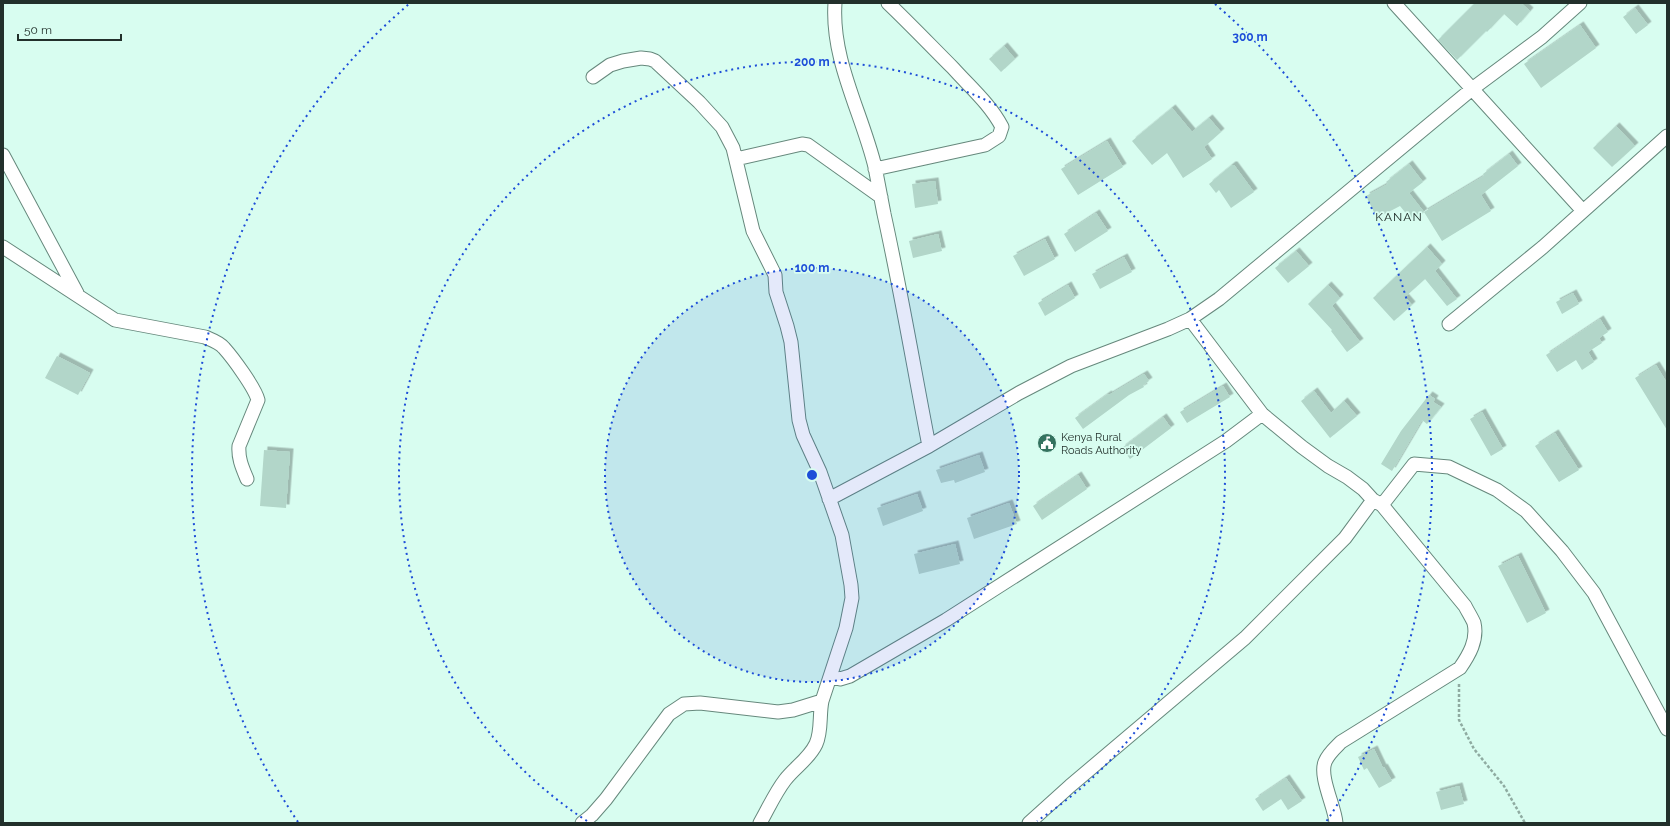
<svg xmlns="http://www.w3.org/2000/svg" width="1670" height="826" viewBox="0 0 1670 826" font-family="Raleway,sans-serif">
  <defs>
    <filter id="shadow"><feDropShadow dx="3.5" dy="-3.5" stdDeviation="0" flood-color="#0004"/></filter>
  </defs>
  <rect width="100%" height="100%" fill="#d8fdf0"/>
  <path fill="#b2d6c9" filter="url(#shadow)" d="M1475,3H1521L1530,11L1517,26L1504,14L1487,32L1486,31L1457,60L1438,40Z
    M1635,8L1648,25L1636,34L1623,17Z
    M1580,25L1596,48L1541,88L1524,64Z
    M1004,46L1015,59L1001,72L989,59Z
    M1172,108L1192,132L1209,118L1221,132L1204,147L1212,159L1183,178L1167,153L1152,165L1132,141Z
    M1616,126L1635,146L1612,167L1593,148Z
    M1107,141L1123,167L1078,195L1061,169Z
    M1509,154L1518,166L1481,195L1491,211L1442,241L1424,212L1484,176L1483,174Z
    M1409,164L1423,182L1409,193L1424,212L1413,222L1400,206L1377,218L1366,196L1388,184L1386,182Z
    M1232,165H1234L1254,192L1231,208L1219,190L1216,193L1209,184Z
    M935,181L938,204L915,208L912,184Z
    M1096,213L1108,231L1075,252L1064,234Z
    M938,234L942,251L913,258L909,241Z
    M1045,239L1055,259L1024,276L1013,256Z
    M1427,247L1442,264L1435,271L1457,299L1447,306L1425,279L1405,297L1412,305L1394,321L1373,298Z
    M1296,251L1309,266L1288,283L1275,268Z
    M1124,257L1132,272L1100,289L1092,274Z
    M1068,285L1075,298L1045,316L1038,303Z
    M1328,285L1340,298L1332,306L1360,342L1347,352L1331,331L1332,330L1308,304Z
    M1573,293L1579,304L1562,314L1556,302Z
    M1600,319L1608,332L1599,338L1602,343L1588,352L1594,362L1582,370L1576,360L1557,372L1546,355Z
    M57,356L90,373L78,395L45,378Z
    M1656,365L1667,383V430L1635,378Z
    M1144,374L1149,381L1143,385L1144,387L1129,395L1083,429L1075,418L1108,394L1109,395Z
    M1223,386L1230,397L1187,423L1180,412Z
    M1314,391L1331,413L1344,401L1357,416L1330,438L1301,401Z
    M1429,395L1435,399L1433,402L1441,407L1427,424L1422,420L1392,471L1381,464L1401,431Z
    M1482,412L1503,449L1491,456L1470,419Z
    M1163,417L1171,428L1130,459L1122,448Z
    M1555,433L1579,470L1559,482L1535,446Z
    M264,450L290,452L286,508L260,506Z
    M979,455L985,472L955,483L954,480L941,483L936,470Z
    M1078,475L1087,489L1042,520L1033,506Z
    M917,494L923,511L883,526L877,508Z
    M1009,503L1017,524L974,539L967,518Z
    M955,544L960,564L919,574L914,554Z
    M1518,556L1546,613L1527,623L1498,566Z
    M1374,749L1383,768L1384,767L1392,781L1379,788L1367,768L1364,770L1358,757Z
    M1286,778L1302,801L1288,810L1281,799L1263,811L1255,799Z
    M1459,786L1464,804L1441,810L1436,792Z"/>
  <g fill="none" stroke-linecap="round" stroke-linejoin="round">
    <defs>
      <path id="street" d="M835,3C831,60 862,113 875,167C878,182 881,198 884,214C901,291 914,369 929,446
        M1394,3L1583,211
        M593,77L610,65L623,61L641,58L650,59L655,61L699,102L722,127L733,148L753,231L775,275L776,292L787,326L791,342L799,420L803,435L820,472L842,535L851,585L852,598L846,628L822,701C819,715 822,731 816,744C809,759 795,767 785,780C775,793 768,809 760,823
        M3,155L77,293
        M736,159L802,144L808,145L881,197
        M875,169L985,145L999,136L1002,127C990,104 970,87 953,68C931,46 910,24 888,3
        M3,247L115,320L205,337C212,340 219,342 224,348C233,358 255,388 258,400L239,446C238,458 242,467 247,479
        M1190,319L1262,414L1302,447L1328,466L1347,477L1363,489L1373,500
        M1449,324L1543,247L1667,136
        M829,499L929,446L1019,393L1071,366L1168,329L1190,319L1219,299L1472,89L1542,37L1580,3
        M830,677L840,679L850,676L946,620L1226,441L1262,414
        M582,823L592,815L606,799L669,714L684,704L700,703L778,712L793,710L822,701
        M1029,823L1070,786L1245,638L1345,538L1373,500L1382,505L1414,464L1449,467L1497,490L1526,511L1562,551L1594,593L1667,729
        M1336,823C1335,807 1319,777 1325,762C1328,754 1335,748 1341,742L1460,668C1469,655 1478,640 1474,623C1472,618 1468,612 1465,606L1382,505"/>
    </defs>
    <use href="#street" stroke="#66887c" stroke-width="15"/>
    <path stroke="#8faba1" stroke-width="2.5" stroke-dasharray="3 2" stroke-linecap="butt" d="M1459,684V720L1474,749L1504,786L1525,823"/>
    <use href="#street" stroke="#fff" stroke-width="13"/>
  </g>
  <circle cx="812" cy="475" r="207" fill="#1d4ed8" fill-opacity=".12"/>
  <g fill="none" stroke="#1d4ed8" stroke-width="2" stroke-dasharray="2 4">
    <circle cx="812" cy="475" r="207"/>
    <path d="M587 821A413 413 0 1 1 1037 821"/>
    <path d="M298 822A620 620 0 0 1 409 4M1215 4A620 620 0 0 1 1326 822"/>
  </g>
  <defs>
    <symbol id="civic-disc" viewBox="-11 -11 22 22"><circle r="9.5" fill="#34725f" stroke="#d8fdf0"/><path d="M-.6-6.5H3V-4.5H.6V-3L4-1V1h2V6H-6V1h2V-1L-.6-3ZM-1.2 2.5V6h2.4V2.5Z" fill="#fff"/></symbol>
  </defs>
  <g fill-rule="evenodd">
    <use href="#civic-disc" x="1036" y="432" width="22" height="22"/>
  </g>
  <g text-anchor="middle" dominant-baseline="central" stroke-width="3.5" stroke-linejoin="round" paint-order="stroke">
    <g font-size="11" fill="#22302b" stroke="#d8fdf0" text-anchor="start">
      <text x="1061" y="437">Kenya Rural<tspan x="1061" dy="13">Roads Authority</tspan></text>
    </g>
    <g font-size="12" letter-spacing="1" fill="#22302b" stroke="#d8fdf0">
      <text x="1399" y="217">KANAN</text>
    </g>
  </g>
  <circle cx="812" cy="475" r="6" fill="#1d4ed8" stroke="#d8fdf0" stroke-width="2"/>
  <g font-size="12" text-anchor="middle" font-weight="bold" fill="#1d4ed8" stroke="#d8fdf0" stroke-width="3.5" stroke-linejoin="round" paint-order="stroke">
    <text x="1250" y="41">300 m</text>
    <text x="812" y="66">200 m</text>
    <text x="812" y="272">100 m</text>
  </g>
  <rect width="1670" height="826" fill="none" stroke="#22302b" stroke-width="8"/>
  <path d="M18 34v6h103v-6" fill="none" stroke="#22302b" stroke-width="2"/>
  <text x="24" y="34" font-size="12" fill="#22302b" stroke="#d8fdf0" stroke-width="3" paint-order="stroke">50 m</text>
</svg>
